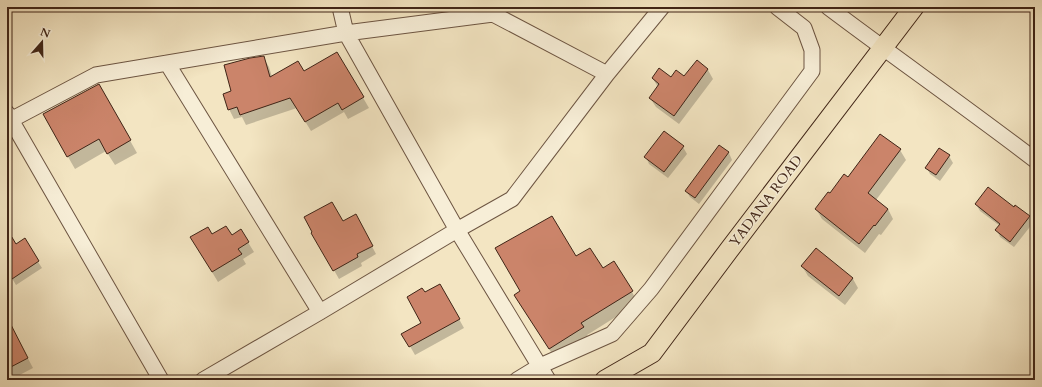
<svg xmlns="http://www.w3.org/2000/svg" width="1042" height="387" viewBox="0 0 1042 387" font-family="Cardo,serif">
  <rect width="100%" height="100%" fill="#f3e5c2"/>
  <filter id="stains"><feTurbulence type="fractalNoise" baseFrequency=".005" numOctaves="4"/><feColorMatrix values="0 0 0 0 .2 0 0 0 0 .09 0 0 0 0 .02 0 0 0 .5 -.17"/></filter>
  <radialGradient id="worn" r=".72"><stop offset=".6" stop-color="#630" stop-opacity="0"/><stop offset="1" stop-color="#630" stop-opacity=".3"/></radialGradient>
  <path fill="#0003" d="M337,53L369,108L348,119L344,112L311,131L297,108L246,125L242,117L234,119L229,109L232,92L263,57L269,67L272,77L304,72Z
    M697,62L708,70L713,79L679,124L656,107L650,98L658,87L653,79L684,78Z
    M99,85L137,153L115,165L106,151L75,169L44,115Z
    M881,135L900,150L906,160L876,200L888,209L893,219L881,235L879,234L865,253L822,219L816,209L830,194L848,178Z
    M683,147L687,154L668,178L649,164L646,157Z
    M720,147L729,153L732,160L699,204L690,197L686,191Z
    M940,149L949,156L953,163L940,181L930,174L927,168Z
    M976,204L1014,208L1029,217L1033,223L1014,247L1000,237L997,230L1000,226L980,211Z
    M343,222L360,224L376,254L361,263L362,266L339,279L313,233Z
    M241,231L254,252L243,259L246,264L218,282L197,247L212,236H232Z
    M24,240L42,268L16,285L7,270V248L16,245Z
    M816,249L853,279L858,288L845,305L808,276L802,266Z
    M603,270L632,292L638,303L587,335L590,339L556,360L522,306Z
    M440,285L464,328L415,355L403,334L423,323L425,293Z
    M7,318L33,368L10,380H7Z"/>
  <path fill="#cb846a" stroke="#402517" d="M337,52L364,97L342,110L338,103L305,122L290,98L240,115L237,107L228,110L223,94L231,91L224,65L250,58L264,56L270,77L298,61L304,71Z
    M697,60L708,69L674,116L649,98L659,84L652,78L659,68L671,77L676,70L684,76Z
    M99,84L131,140L107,154L99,139L67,157L43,114Z
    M664,131L684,146L664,172L644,157Z
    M880,134L901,149L868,193L888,209L875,226L874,225L859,244L815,209L828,192L830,193L844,174L848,177Z
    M719,145L729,152L695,198L685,191Z
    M939,148L950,155L936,175L925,168Z
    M988,187L1014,207L1015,205L1030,216L1010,242L995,230L1000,224L975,204Z
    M332,202L343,221L356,214L373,246L357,254L358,257L333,271L311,233L312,232L304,217Z
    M552,216L576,256L590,248L603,268L614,261L633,291L581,323L584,327L549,349L514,295L520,291L495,248Z
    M226,226L232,235L241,229L249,242L238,249L242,254L212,272L190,237L208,227L212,234Z
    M7,229L16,244L25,238L39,261L12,279L7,271Z
    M816,248L853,278L839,296L801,266Z
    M440,284L460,319L409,347L401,334L421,323L407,297L422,288L425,292Z
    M7,317L28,358L7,369Z"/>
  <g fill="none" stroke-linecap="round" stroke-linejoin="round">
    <defs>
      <path id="minor" d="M340,7L346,33L457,230L548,380
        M828,7C897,59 967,108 1035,160
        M167,63L320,312
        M7,113L161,380
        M7,122L96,75L346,33L493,14L607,74
        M203,380L320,312L457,230L512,199L607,74L662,7
        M517,380L540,366L612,334L651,289L812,71V50L804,28L777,7"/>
      <path id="major" d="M605,380L652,353L729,250L914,7"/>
    </defs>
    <use href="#minor" stroke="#6d5542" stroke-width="17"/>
    <use href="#major" stroke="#402517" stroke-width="21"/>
    <use href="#minor" stroke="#f7eed7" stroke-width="15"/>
    <use href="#major" stroke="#f3e5c2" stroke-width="19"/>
  </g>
  <g text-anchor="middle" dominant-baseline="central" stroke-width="3" stroke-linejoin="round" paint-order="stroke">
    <g font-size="14" fill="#402517" stroke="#f7eed7">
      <text transform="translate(766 201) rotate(-53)">YADANA ROAD</text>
    </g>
  </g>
  <rect width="1042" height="387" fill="none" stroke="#f3e5c2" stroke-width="24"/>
  <rect x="8" y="8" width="1026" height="371" fill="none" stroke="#402517" stroke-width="2"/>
  <rect x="12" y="12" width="1018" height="363" fill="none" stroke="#402517"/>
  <g transform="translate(42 42) rotate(20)" stroke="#f7eed7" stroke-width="3" paint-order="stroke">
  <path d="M0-3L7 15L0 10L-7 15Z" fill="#402517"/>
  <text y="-6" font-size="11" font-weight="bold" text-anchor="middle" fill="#402517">N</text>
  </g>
  <rect width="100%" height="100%" filter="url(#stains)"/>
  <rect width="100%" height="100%" fill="url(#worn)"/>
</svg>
